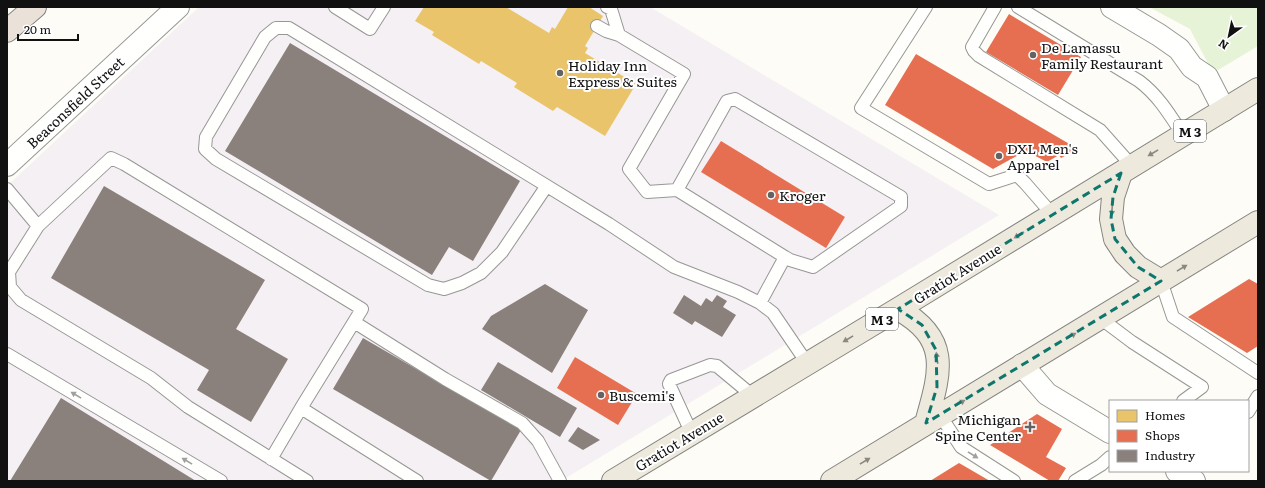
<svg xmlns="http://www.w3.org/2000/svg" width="1265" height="488" viewBox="0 0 1265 488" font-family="Literata,serif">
  <rect width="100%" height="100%" fill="#fdfcf7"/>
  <path fill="#f5f0f3" d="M199,7H650L999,215L561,481H7V186Z"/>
  <path fill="#e7f3d7" d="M1149,7H1258V46L1213,73L1190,29Z"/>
  <path fill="#e9c46a" d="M424,7H506L549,33L552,27L555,29L568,7H589L603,16L585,46L588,48L585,53L636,84L605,136L557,107L553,111L514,87L517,83L481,61L479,64L432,35L434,32L415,21Z"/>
  <path fill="#e76f51" d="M1009,14L1081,57L1058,95L986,52Z
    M916,54L1078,149L1061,158L1059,155L1047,162L1026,151L993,169L885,105Z
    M721,141L845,217L826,248L701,172Z
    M1249,279L1258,284V346L1247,353L1188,317Z
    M575,357L637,394L618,425L557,388Z
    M1037,414L1062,429L1046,457L1066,468L1058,481H1050L990,445Z
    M959,463L990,481H930Z"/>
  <path fill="#8a817c" d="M290,43L520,181L473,261L449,247L432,275L225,151Z
    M104,186L265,280L236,329L288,359L251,422L197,390L209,370L51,278Z
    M545,284L588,310L552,373L482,329L491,316Z
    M684,295L701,306L706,298L712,302L717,295L727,301L723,307L736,315L722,337L695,321L692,325L673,313Z
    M363,338L521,430L491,481L333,389Z
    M498,362L577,408L560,437L481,390Z
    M61,398L196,481H10Z
    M578,427L600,440L583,450L568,441Z"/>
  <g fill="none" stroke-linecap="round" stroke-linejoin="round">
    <defs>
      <path id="service" d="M335,7L370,29L384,7
        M607,7L611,9L619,35L684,74L629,169L647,192L677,190
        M926,7L861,108L989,184L1017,175L1025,183L1052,214
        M995,7L972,47L974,51L979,56L1100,130L1132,166
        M1018,7L1139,81C1158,95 1170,115 1183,135
        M597,26L606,31L619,35
        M546,187L502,252L481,273L462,283L444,289L428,285L216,159L205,149L206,137L265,37L276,28H289L609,224L674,267L738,292L760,303L773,313L807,363
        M7,189L38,226
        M1161,281L1173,317L1258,373
        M760,303L785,257L790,260L813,267L901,206V197L735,99L727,101L677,190L785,257
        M1100,318L1132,342L1202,387L1183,401
        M354,322L445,379L522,423L538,441L560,481
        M7,354L221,481
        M1248,412L1258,396
        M940,415L961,447L1014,481
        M692,434L669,384L671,380L710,365L717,366L753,396
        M271,459L301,408
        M307,481L188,407L151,378L21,300L10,287L9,272L38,226L111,158L124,164L362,309L301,408L417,481
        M1075,481L1101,465L1110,457"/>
      <path id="minor" d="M1112,7L1159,35L1179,49L1192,67L1207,77L1224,110
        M7,165L178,7
        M1022,365L1047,394L1110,432
        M1177,471L1194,481"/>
      <path id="primary" d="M1121,173L1113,197L1111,219L1115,239L1125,254L1138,267L1161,281
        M898,309C952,339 940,373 926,423
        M613,481L898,309L1258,89
        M832,481L1258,222"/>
      <path id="motorway" d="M7,31L35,7"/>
    </defs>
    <use href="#service" stroke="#979795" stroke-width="14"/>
    <use href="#minor" stroke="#979795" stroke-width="24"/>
    <use href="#primary" stroke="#858482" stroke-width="24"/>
    <use href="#motorway" stroke="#858482" stroke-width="24"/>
    <use href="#service" stroke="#fffffe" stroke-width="12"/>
    <use href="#minor" stroke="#fffffe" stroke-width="22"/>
    <use href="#primary" stroke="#ede9dc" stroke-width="22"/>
    <use href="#motorway" stroke="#eae1d8" stroke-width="22"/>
  </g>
  <defs><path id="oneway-solid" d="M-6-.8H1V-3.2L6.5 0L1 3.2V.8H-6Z"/></defs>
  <g fill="#8a8881">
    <use href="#oneway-solid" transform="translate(1153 153) rotate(149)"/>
    <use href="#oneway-solid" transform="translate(1112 210) rotate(94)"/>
    <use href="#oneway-solid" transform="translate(1019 235) rotate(148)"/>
    <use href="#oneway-solid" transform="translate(1182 268) rotate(-31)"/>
    <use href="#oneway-solid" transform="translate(1071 336) rotate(-31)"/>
    <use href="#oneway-solid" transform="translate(848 339) rotate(149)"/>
    <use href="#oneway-solid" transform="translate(937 358) rotate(-98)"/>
    <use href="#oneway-solid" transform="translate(960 403) rotate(-31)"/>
    <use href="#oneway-solid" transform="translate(865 461) rotate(-31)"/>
  </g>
  <g fill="#a0a09f">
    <use href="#oneway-solid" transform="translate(76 395) rotate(-149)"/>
    <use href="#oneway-solid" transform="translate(973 455) rotate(32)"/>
    <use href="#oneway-solid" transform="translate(187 461) rotate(-149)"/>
  </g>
  <path fill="none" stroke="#0f766e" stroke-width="3" stroke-dasharray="8 5" stroke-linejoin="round" d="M1121,173L1113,197L1111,219L1115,239L1138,267L1161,281L926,423L937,387L936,350L922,325L898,309Z"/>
  <g fill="#646362" stroke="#fff" stroke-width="1.5">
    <circle cx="1033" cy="55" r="4"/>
    <circle cx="560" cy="73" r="4"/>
    <circle cx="999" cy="156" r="4"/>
    <circle cx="771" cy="195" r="4"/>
    <circle cx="601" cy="395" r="4"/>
    <path d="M1028 421h4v4h4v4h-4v4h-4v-4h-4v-4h4z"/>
  </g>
  <g text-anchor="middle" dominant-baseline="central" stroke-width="4" stroke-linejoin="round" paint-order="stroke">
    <g fill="#fff" stroke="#585858" stroke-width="1">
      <rect x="1174" y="120" width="32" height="22" rx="3"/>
      <rect x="866" y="308" width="32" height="22" rx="3"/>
    </g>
    <g font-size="13" font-weight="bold" fill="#111">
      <text x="1190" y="131">M 3</text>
      <text x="882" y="319">M 3</text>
    </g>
    <g font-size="14" fill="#111" stroke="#fff" text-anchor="start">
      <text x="1041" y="47">De Lamassu<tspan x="1041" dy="16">Family Restaurant</tspan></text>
      <text x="568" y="65">Holiday Inn<tspan x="568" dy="16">Express &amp; Suites</tspan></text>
      <text x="1007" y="148">DXL Men's<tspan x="1007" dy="16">Apparel</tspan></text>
      <text x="779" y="195">Kroger</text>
      <text x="609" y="395">Buscemi's</text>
      <text x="1021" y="419" text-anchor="end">Michigan<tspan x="1021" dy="16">Spine Center</tspan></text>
    </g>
    <g font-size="14" fill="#111" stroke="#fff">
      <text transform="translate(75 102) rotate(-43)">Beaconsfield Street</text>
      <text transform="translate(957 273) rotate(-32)">Gratiot Avenue</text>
      <text transform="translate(679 441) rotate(-31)">Gratiot Avenue</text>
    </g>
  </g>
  <rect width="1265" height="488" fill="none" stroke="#111111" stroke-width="16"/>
  <rect x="1109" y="400" width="140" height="72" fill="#ffffff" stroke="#a0a0a0"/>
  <rect x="1117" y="410" width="20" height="12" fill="#e9c46a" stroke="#a0a0a0"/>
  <text x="1145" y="420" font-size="12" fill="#111111">Homes</text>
  <rect x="1117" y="430" width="20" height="12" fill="#e76f51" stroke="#a0a0a0"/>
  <text x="1145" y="440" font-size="12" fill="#111111">Shops</text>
  <rect x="1117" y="450" width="20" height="12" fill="#8a817c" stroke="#a0a0a0"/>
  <text x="1145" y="460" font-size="12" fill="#111111">Industry</text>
  <g transform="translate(1229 36) rotate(213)" stroke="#ffffff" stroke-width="3" paint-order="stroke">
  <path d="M0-3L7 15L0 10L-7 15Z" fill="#111111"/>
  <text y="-6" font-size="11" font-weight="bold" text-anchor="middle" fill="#111111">N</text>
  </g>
  <path d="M18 34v6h60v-6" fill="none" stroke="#111111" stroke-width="2"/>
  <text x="24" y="34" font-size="12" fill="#111111" stroke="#ffffff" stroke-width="3" paint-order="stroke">20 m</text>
</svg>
